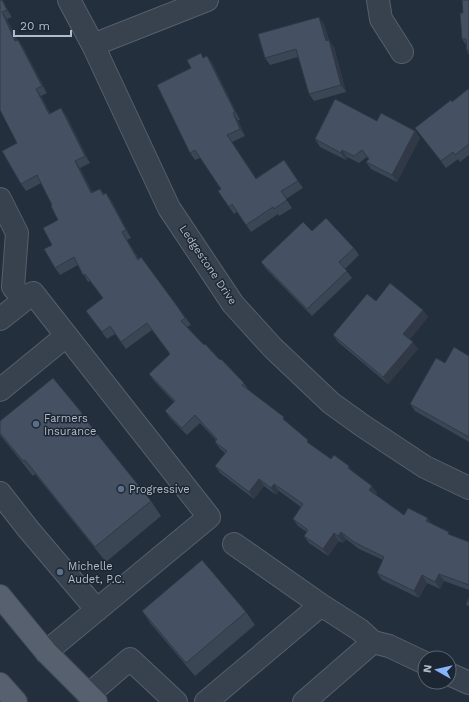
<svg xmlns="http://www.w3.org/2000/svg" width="469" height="702" viewBox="0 0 469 702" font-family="'Work Sans',sans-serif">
  <rect width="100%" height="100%" fill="#242f3e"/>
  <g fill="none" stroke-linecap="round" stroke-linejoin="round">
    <defs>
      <path id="minor" d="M69,0L93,45L169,208L233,304L273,348L331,403L363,426L425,467L469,488
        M378,0L381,19L402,52
        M93,45L207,0
        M0,199L17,233L13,287L24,300
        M0,319L33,293L209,517L46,652
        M0,390L66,336
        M0,493L29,530L97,610
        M321,605L360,630L373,642
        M449,674L469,683
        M88,695L130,659L176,702
        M206,702L321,605L234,544
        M304,702L373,642L389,646L425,663"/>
      <path id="major" d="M0,596L46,652L96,702
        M0,684L16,702"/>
    </defs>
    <use href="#minor" stroke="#565f6c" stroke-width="24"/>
    <use href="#major" stroke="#414a57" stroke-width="24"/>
    <use href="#minor" stroke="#38414e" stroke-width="22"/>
    <use href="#major" stroke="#56606e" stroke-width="22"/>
  </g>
  <path fill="#3b4654" d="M0,0L12,17L7,19L17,40H18L23,47L47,93L41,96L50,113L66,115L90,163L80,168L92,192L100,189L104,194L106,193L111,200L131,238L127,240L139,259L177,306L191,325L187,327L204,345L244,383L249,391L287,422L311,445L331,459L353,472L372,486L377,493L376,495L404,515L433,524L451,535L469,542V590L444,581L440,589L427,583L419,598L382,580L377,573L383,560L359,549L346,539L343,543L339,541L328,556L309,543L304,536L307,532L298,526L293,519L301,507L279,491L276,495L264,486L254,499L220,473L215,466L225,453L220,449L215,442L216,440L200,423L187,435L170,418L165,411L174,402L154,381L149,374L170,354L152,330L126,349L115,334L107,339L91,318L103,298L90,281L88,282L78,265L60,275L55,268L52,245L58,220L52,205L41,183L26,191L21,184L17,143L1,111H0Z
    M469,0V55L467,51L466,45L462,39L463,13Z
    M324,24L329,40L334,47L346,92L314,101L309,94L298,57L270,65L265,58Z
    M207,56L212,63L240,120H238L245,136L232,142L256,178L284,160L303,188L286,199L292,208L279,216L278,214L251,232L237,212L234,214L229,207L221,189L200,158L195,160L190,153L191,68L204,58Z
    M469,90V155L460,162L458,159L446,168L415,128Z
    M377,121L415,131L420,138L397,182L371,169L366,162L369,159L367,157L359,163L347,157L346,160L320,147L315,139Z
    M312,231L354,248L359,255L345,269L352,278L312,316L266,269L261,262Z
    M376,301L423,310L428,317L410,339L413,342L418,349L388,384L338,342L333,335Z
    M469,356V442L415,411L410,404L445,363Z
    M82,413L91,426L151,501L161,516L106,562L35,474L33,476L0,435V421Z
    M142,611L246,612L255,625L195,676L151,624Z"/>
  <path fill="#303945" d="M2,0H3L12,17L7,10Z
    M2,12L7,19L20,48L15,41Z
    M319,17L324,24L331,48L326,41Z
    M18,40L23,47L47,93L42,86Z
    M329,40L334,47L346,92L341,85Z
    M207,56L212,63L240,120L235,112Z
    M36,89L41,96L54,121L49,114Z
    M61,108L66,115L90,163L85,156Z
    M233,113L238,120L245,136L240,129Z
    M415,131L420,138L397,182L392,175Z
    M342,150L347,157L346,160L341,153Z
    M75,161L80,168L96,200L91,193Z
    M106,193L111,200L131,238L126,230Z
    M122,232L127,240L143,267L138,260Z
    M423,310L428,317L408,341L403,334Z
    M413,342L418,349L388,384L383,377Z
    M349,466L354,473L348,468Z
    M259,479L264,486L254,499L249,492Z
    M274,484L279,491L276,495L271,488Z
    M372,486L377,493L374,497L369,490Z
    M428,518L433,525L426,521Z
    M341,532L346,539L343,543L338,536Z
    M334,533L339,541L328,556L323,549Z
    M439,574L444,581L440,589L435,582Z
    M422,575L427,583L419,598L414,591Z"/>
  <path fill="#455162" stroke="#303945" d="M0,0H2L7,10L2,12L15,41L18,40L42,86L36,89L49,114L61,108L85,156L75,161L91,193L100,189L103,195L106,193L126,230L122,232L138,260L141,257L177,306L185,318L181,321L204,345L205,344L220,360L221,359L244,383L242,385L284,417L283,419L308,440L307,442L331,459L334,455L349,466L348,468L372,486L369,490L404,515L408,508L428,518L426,521L449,532L448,534L469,542V585L439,574L435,582L422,575L414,591L377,573L384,557L354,542L341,532L338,536L334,533L323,549L304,536L308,530L293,519L303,504L274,484L271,488L259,479L249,492L215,466L227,451L215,442L217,439L195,415L182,428L165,411L175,401L149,374L170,354L147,323L121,342L110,326L102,332L86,311L103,298L85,274L83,275L74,257L55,268L44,249L52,245L43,228L58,220L51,206L52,205L37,175L21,184L2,151L17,143L0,110Z
    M462,0H469V51H467L466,39H462L460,13H463Z
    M319,17L326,41L329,40L341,85L309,94L296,49L265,58L258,34Z
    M201,53L203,58L207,56L235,112L233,113L240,129L227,135L256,179L284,160L298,181L281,191L287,200L274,209L273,207L246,225L232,204L229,207L218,191L221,189L195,150L190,153L157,85L191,68L187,60Z
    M468,89L469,90V144L455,155L453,152L441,161L415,128L451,100L452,102Z
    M335,99L377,121L381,113L415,131L392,175L366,162L369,159L362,150L354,156L342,150L341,153L315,139Z
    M326,218L354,248L339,262L347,271L307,309L261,262L303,222L312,231Z
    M390,283L423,310L403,334L413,342L383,377L333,335L367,294L376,301Z
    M454,347L469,356V437L410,404L436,358L445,363Z
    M53,378L82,413L81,414L151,501L95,547L25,460L23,461L0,433V421Z
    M202,560L246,612L186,663L142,611Z
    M469,597V606L466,605Z"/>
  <g fill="#5c6f8a" stroke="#1d2633" stroke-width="1.5">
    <circle cx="36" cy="424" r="4"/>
    <circle cx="121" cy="489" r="4"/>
    <circle cx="60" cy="572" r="4"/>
  </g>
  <g text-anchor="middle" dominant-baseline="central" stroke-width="3" stroke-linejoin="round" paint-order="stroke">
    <g font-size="11" fill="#b4bcc9" stroke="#1d2633">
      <text transform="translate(208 265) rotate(56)">Ledgestone Drive</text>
    </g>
    <g font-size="11" fill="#b4bcc9" stroke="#1d2633" text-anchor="start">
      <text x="44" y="418">Farmers<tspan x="44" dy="13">Insurance</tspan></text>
      <text x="129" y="489">Progressive</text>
      <text x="68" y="566">Michelle<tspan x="68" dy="13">Audet, P.C.</tspan></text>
    </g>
  </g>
  <g transform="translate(437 670) rotate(278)"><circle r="19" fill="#1d2633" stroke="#59626f"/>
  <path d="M0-3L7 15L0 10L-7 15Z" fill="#8ab4f8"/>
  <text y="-6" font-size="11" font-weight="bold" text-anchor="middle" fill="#b4bcc9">N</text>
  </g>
  <path d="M14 30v6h57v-6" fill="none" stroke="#b4bcc9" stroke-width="2"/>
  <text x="20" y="30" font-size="12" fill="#b4bcc9" stroke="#1d2633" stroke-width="3" paint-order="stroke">20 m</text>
</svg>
